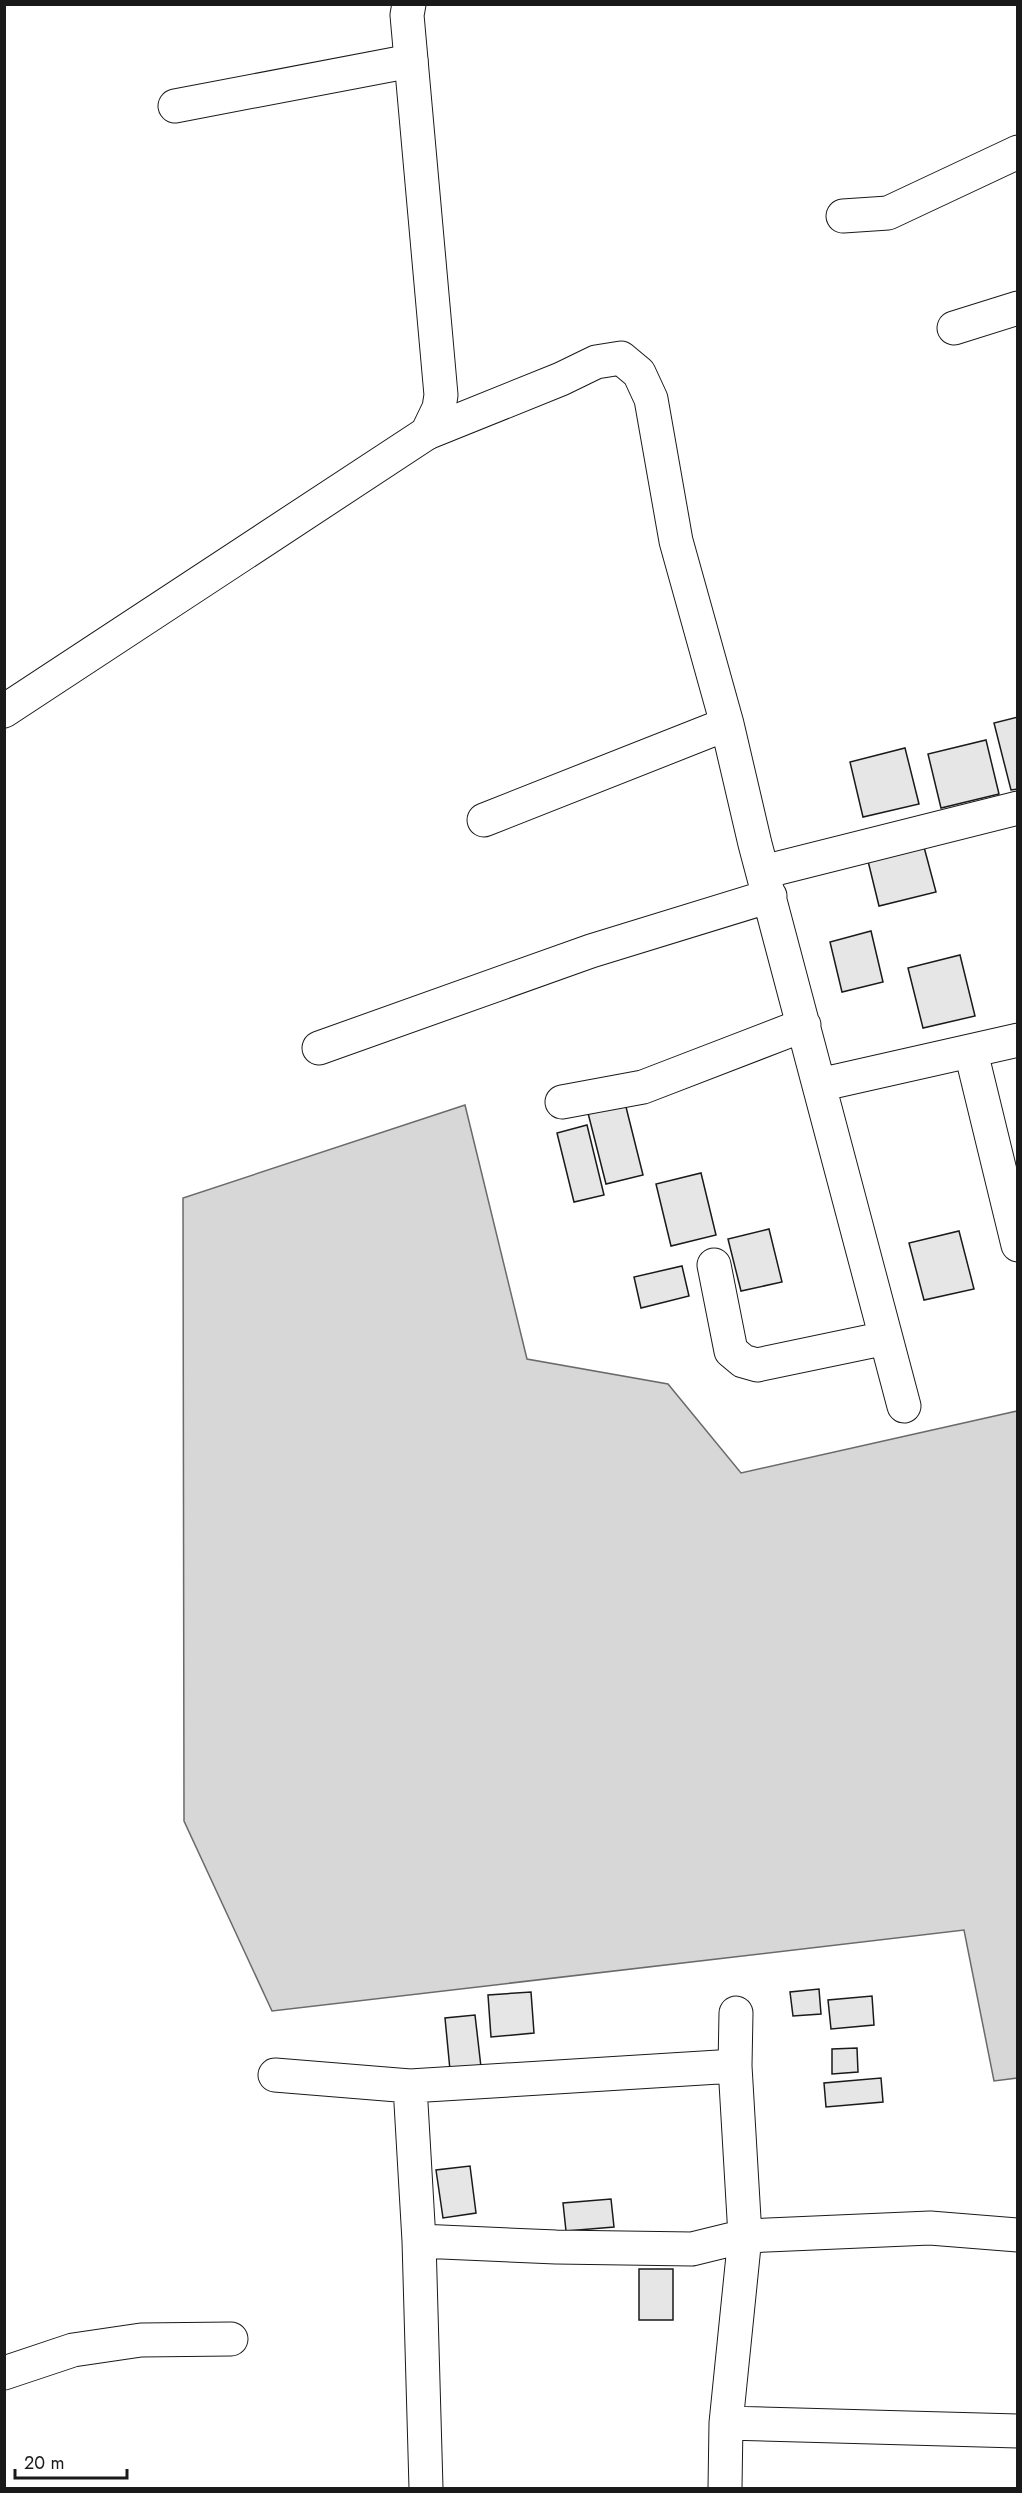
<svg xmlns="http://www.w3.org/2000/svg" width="1022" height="2493" viewBox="0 0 1022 2493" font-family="Jost,sans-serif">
  <rect width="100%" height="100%" fill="#fff"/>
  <path fill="#d7d7d7" stroke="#6a6a6a" stroke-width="1.5" d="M465,1105L527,1359L668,1384L741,1473L1017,1411V2078L994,2081L964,1930L272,2011L184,1821L183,1198Z"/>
  <path fill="#e6e6e6" stroke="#1a1a1a" stroke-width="1.5" d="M1018,717V789L1011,790L994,723Z
    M986,740L999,794L941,808L928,754Z
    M905,748L919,804L863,817L850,762Z
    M924,847L936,892L879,906L868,861Z
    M871,931L883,982L842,992L830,942Z
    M960,955L975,1016L923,1028L908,968Z
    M625,1103L643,1175L606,1184L588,1113Z
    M587,1125L604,1195L574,1202L557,1133Z
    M701,1173L716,1235L671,1246L656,1184Z
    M769,1229L782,1282L741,1291L728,1239Z
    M959,1231L974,1289L924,1300L909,1243Z
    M682,1266L689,1296L641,1308L634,1277Z
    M819,1989L821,2014L793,2016L790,1992Z
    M531,1992L534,2033L491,2037L488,1995Z
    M872,1996L874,2025L831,2029L828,2000Z
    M475,2015L481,2067L450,2070L445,2018Z
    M857,2048L858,2072L832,2074V2049Z
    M881,2078L883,2102L826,2107L824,2083Z
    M470,2166L476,2213L443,2218L436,2170Z
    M611,2199L614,2227L566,2231L563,2203Z
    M639,2269H673V2320H639Z"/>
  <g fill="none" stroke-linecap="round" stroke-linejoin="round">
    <defs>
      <path id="minor" d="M175,106L411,61
        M843,216L888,213L1018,152
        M954,328L1018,308
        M427,433L561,379L596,362L621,358L639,373L651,399L676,541L727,724L755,844L904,1406
        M484,820L727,724
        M763,872L1018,808
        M319,1048L591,951L770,896
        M971,1052L1018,1245
        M819,1085L1018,1040
        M562,1102L643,1087L804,1025
        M714,1265L731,1351L743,1361L757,1365L886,1338
        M275,2075L410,2086L419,2241
        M410,2086L735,2066
        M4,2373L73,2350L141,2340L231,2339
        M726,2423L1018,2431
        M426,2488L419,2241L556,2247L692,2249L745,2236L930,2228L1018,2235
        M725,2488L726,2423L745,2236L735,2066L736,2013"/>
      <path id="tertiary" d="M4,711L427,433L439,408L441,395L407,15L409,4"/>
    </defs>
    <use href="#minor" stroke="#1a1a1a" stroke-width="35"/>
    <use href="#tertiary" stroke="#1a1a1a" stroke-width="35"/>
    <use href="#minor" stroke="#fff" stroke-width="33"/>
    <use href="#tertiary" stroke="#fff" stroke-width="33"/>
  </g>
  <rect width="1022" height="2493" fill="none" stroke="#1a1a1a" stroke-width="12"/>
  <path d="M15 2469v9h112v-9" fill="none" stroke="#1a1a1a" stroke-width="3"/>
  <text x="24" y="2469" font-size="18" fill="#1a1a1a" stroke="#ffffff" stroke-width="4.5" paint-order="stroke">20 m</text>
</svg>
